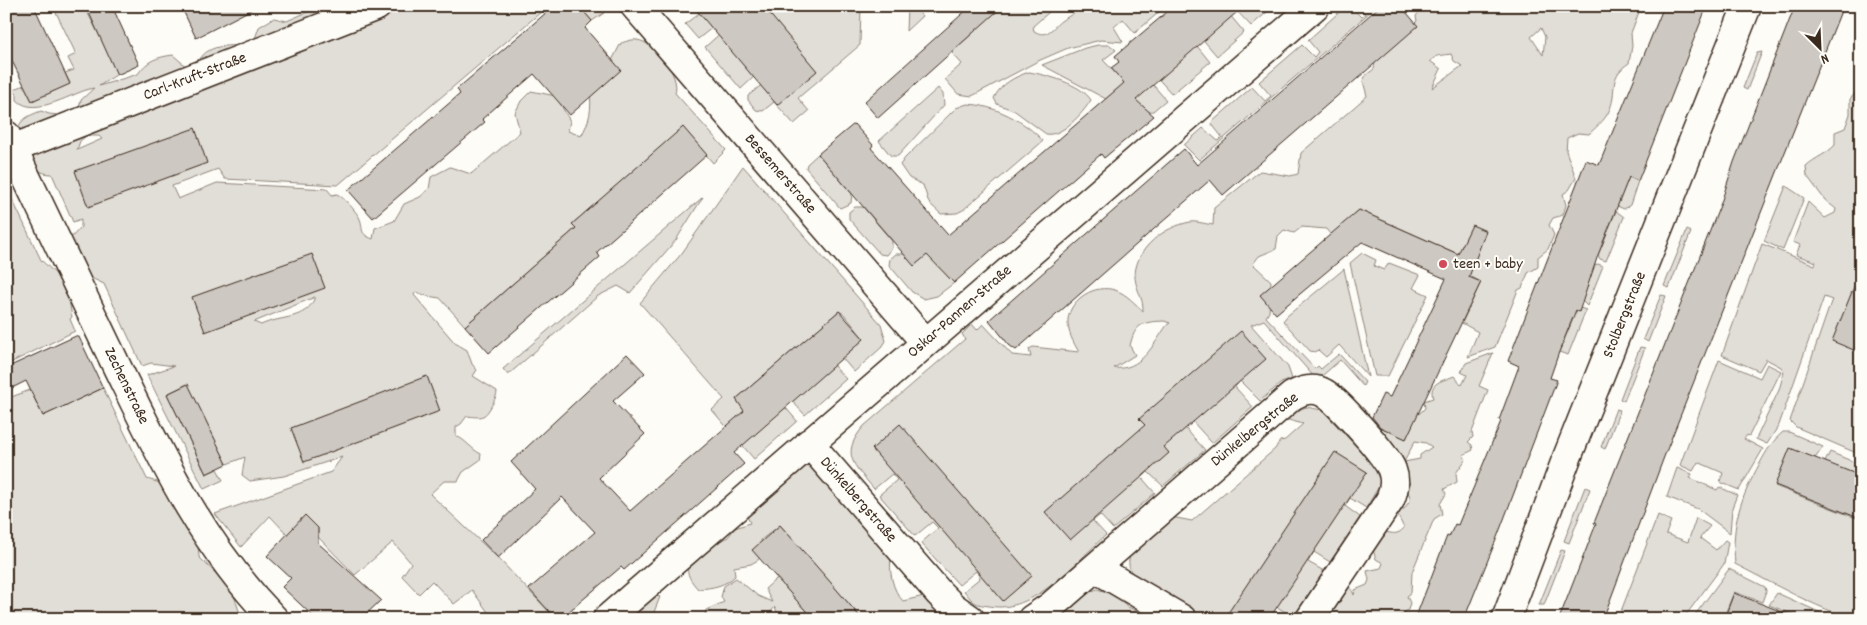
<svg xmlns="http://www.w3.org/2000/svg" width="1867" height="625" viewBox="0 0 1867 625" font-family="Dekko,sans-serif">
  <rect width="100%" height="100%" fill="#fdfcf7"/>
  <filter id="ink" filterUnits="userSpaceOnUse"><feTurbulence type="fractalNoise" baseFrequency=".02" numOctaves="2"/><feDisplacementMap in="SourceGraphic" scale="10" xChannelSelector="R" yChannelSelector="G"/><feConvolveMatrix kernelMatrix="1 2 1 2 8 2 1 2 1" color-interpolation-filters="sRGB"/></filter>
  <g filter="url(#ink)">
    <path fill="#e1ded7" stroke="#8e847a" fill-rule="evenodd" d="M53,6H84L119,73L99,86L138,74C147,60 158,57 173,55L188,68L197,66C204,42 232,45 252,47L259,27L274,18L287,21L321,6H548L338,185L225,179L218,169L172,186L178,199L217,183L327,189L332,195L337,194C343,197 356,211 359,217C365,228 357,233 373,239L375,228L394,221L404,204L420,197L429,189L431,177L450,167L471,174L520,132L515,113L521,101L531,91L556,96L570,121L568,131L581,136C590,121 592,109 590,92L606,72L621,43C625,42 632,39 637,40C655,42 681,76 675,93L726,150L713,163L683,128L572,224L576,228L465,326L440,298L427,296L416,292L414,295L455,343L467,350L472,364L477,370L473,376L497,391C497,396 495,398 493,403C485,418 483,418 467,416L461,424L456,427V436C466,440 471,449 481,454L480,460L463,472L458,481H444L430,494L498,558L556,619H493L472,590L454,604L432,581L419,594L402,576L411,563L393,542L355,575L318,537V528L309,519L288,535L270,516L241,547L215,514L331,472L342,457L284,476L250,481L242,475L245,457L227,464L187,384L167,394L206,474L217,469L223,480L204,489L147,375L174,366L151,363L142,366L104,284L89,277L72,245L71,238L81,227V219L73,222L52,174C30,174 24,151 16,133C20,119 28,116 41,111L49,114L77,117L81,100L94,88C74,91 35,119 17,100V94L13,90L24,85L32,101L70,83L65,73L74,70L68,58L76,54ZM86,136H99L102,139L77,150L80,141ZM315,297C306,321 282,315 261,325L254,322Z
      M579,6H599L604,13L592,21Z
      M689,6H861L860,45L798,98L809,111L794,124L774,102L763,111L756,110L748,100V96L765,82L758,73L741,89L705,47L723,31L713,27L698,39L685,24L703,10Z
      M907,6H913L922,16L906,31Z
      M1004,6H1056L1033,26L1034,31C1047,39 1052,28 1061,21C1065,18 1070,16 1075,12L1076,6H1166L1135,33L1123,19L1114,27L1123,42L1101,40L1068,48L1038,61L972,96L958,94L945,79L962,64L952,53L956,48L957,43H962L976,30V25Z
      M1204,6H1274L1251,26L1235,9L1229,14L1244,32L1217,56L1199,35L1197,46L1210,62L1172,94L1153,73L1148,79L1166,100L1153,111L1130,115L1131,78Z
      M1346,6H1350L1361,17L1365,14L1359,6H1377L1199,160L1184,145L1203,128L1218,141L1222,137L1211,123L1252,87L1265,101L1271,96L1259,82L1302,45L1314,57L1318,52L1308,40Z
      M1424,6H1647L1643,12H1639L1631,33L1632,46L1629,63C1606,78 1619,93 1608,113C1604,121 1595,128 1589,134L1578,133L1567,138L1566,151L1576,178L1569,190L1563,194L1566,205L1563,215L1553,218L1549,225L1554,235L1548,249L1538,257V267L1528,273L1522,288L1518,290L1495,347L1468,357L1478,332L1462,323L1481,282L1468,275L1474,261L1359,210L1352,216L1342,235L1330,234L1326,229L1302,227L1294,233L1284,230L1278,236L1276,249L1259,256L1253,264L1271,281L1269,312L1266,317L1315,369L1318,366L1321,369L1339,354L1365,382L1363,386L1340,360L1323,375V378H1315L1264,320L1251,325L1288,367L1292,379L1281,383L1260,401L1240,381L1235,387L1253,407L1212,443L1193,422L1185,428L1205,450L1163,486L1148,472L1142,478L1155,493L1113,529L1100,515L1093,521L1106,535C1076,562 1033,615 989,606C984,605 978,605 974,602C970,599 967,594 964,591L980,578L976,571L959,585L921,543L938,528L932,522L915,536L879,495L897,480L892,474L874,489C853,464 840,454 864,426L965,339L962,334L972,324L977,330L983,324L1012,355L1031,357L1029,349L1033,347L1079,352C1073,342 1067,331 1068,319C1071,298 1095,284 1115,290C1127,294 1135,304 1143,311C1144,298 1134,287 1135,274C1137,247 1164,227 1190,222C1196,221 1206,224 1213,225L1214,208L1260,171L1290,176L1298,174L1301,153L1367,96L1363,81L1366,75L1374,69L1375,61L1417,21L1416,16ZM1541,28L1545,37L1543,55L1531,37ZM1451,54L1454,61L1462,66L1432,88L1441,69L1430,61L1437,56ZM1164,321L1170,323L1167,325C1153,345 1141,371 1114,368L1135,355L1130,346C1135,323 1143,322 1164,321Z
      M1098,45H1110L1116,50L1103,60L1125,83L1106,99L1042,65L1085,48Z
      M1762,52L1747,90L1743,88L1757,53Z
      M1029,72C1047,75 1081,84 1091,100C1083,113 1062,137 1046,134L1015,111L997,104L994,98C1001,84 1014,77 1029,72Z
      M1861,87V455L1796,427L1790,421L1831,302L1832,300L1824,297L1779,425L1767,444L1756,439L1779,390L1784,372L1781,367L1766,359L1759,371L1722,355L1762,244L1815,265L1816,262L1796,255L1800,245L1793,242L1808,202L1825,218L1835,213L1836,209L1825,200L1807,176L1806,166C1816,157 1827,154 1835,145V132L1845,128L1850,114V99Z
      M938,88L943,94L944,105L898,156H891L879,141Z
      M967,104C994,105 1025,121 1043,141L963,210L957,213L941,214L929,203L923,185L909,178L900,165L905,158L956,108Z
      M818,154L852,194L851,203L840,208L806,168L807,164Z
      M743,166L881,324L886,341L882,347L854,372L842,358L864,339L844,314L839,311L736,399L746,413L786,408L797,421L754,459L712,410L724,399L640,303L682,253Z
      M1629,177L1638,181L1630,205L1624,209L1617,206Z
      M6,186L41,260L59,277L67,288L72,317L70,319L75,331L6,365Z
      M1786,186L1804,198L1783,250L1764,241Z
      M703,197L676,240L630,293L618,286L598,296L508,375L503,369Z
      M855,207H863L892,241V248L886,255L880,254L849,219V212Z
      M1616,211L1624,217L1606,261L1600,259L1598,255Z
      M1687,230L1691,232L1669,288L1664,286Z
      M1362,253L1376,260L1374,266L1384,270L1389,263L1420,275L1413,288L1428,295L1388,376H1375L1350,263Z
      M896,254H928L954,283L937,296L924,299L912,292L889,265L890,259Z
      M1598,264L1603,266L1587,306L1580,299L1595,265Z
      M1344,269L1368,377L1339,345L1326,357L1318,350L1316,352L1310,351L1283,321L1287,316Z
      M1661,295L1666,296L1648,342L1643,339Z
      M1580,308L1586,310L1568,355L1559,352L1577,310Z
      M1640,347L1645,348L1624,401L1620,399Z
      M1493,353L1479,386L1488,390L1472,432L1473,437L1468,442L1472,445L1473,450L1463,455L1466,459L1456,473L1457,482L1444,489L1446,494L1440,504L1442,514L1434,519L1412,572L1411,593L1407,596L1410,603L1408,610L1398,617L1399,619H1337L1328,613L1349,583L1354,595L1355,590L1367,585L1369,580L1367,571L1381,568L1383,563L1376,559L1373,550L1380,533L1384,537V532C1393,533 1397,536 1404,528L1398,516L1400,511L1404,509L1411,499L1408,492L1410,484L1403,475L1404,462L1370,422L1406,439L1415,414L1420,413L1425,408L1424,401L1433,398C1428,382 1443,381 1454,376L1462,385L1467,375L1461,372L1466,363ZM1415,441L1426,443L1432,447L1420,455V459L1404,462Z
      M1719,360L1760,378L1767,364L1781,371L1749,436L1747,435L1744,439L1763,449L1739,490L1720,482L1723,473L1698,462L1693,471L1680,465Z
      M833,365L846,379L805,415L792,401Z
      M103,388L147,479L167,485L179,516L198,545L199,557L232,589L240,614L263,619H6V399L30,390L43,416Z
      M1306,407L1322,410L1327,415L1373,465L1381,483L1366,508L1350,498L1345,506L1360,517L1330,562L1314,552L1308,562L1324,571L1294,617L1277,607L1271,614L1279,619H1206L1133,575C1117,552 1151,531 1166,516L1192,521L1275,449L1280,441L1285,440L1303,424L1285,419L1290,413Z
      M1616,409L1620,410L1605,449L1601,447Z
      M1783,432H1789L1823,447L1816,457L1775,486L1861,520V619C1835,619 1761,577 1735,564C1731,523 1741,498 1760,463C1766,452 1773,440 1783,432Z
      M1830,452L1861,465V491L1822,468Z
      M813,457L891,556C889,571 892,590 903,601L924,596L947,619H862L780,525L761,540L764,553L758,560L751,564L734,567L735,576C725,586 712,588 698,589C691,581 686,575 688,564L708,547L728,537L735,528L750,523L747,516L749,503Z
      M1677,468L1692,474L1690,478L1717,490L1719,487L1737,495L1732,508L1730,533L1698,509L1667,497Z
      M1585,487L1590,489L1569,543L1564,541Z
      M1658,515L1671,521L1666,534L1688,542L1696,518L1710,526L1700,538L1716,550L1725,540L1728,542L1724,564L1683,619H1618Z
      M1561,550L1565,551L1544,605H1539Z
      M1729,569L1765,587L1766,591L1762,602L1734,592L1723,619H1692Z
      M736,578L758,596L772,602L765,589L776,579L779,580L813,619H780L775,607L764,619H700L704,618L706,610L724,602L721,597L724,586Z
      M1097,589L1114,594L1128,607L1155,619H1052L1081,596Z
      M650,591L660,597L654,612L663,619H606Z
      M1777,593L1830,617V619H1805L1769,605Z"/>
    <path fill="#cdc8c2" stroke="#3b2a1e" d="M20,6H34L70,84L32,101L6,49V13Z
      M86,6H112L139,65L117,75Z
      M181,6H258L196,38Z
      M554,6H579L592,21L585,28L621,70L570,115L534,74L482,119L485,122L373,218L348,190L460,94L457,89Z
      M693,6H763L817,71L777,105Z
      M971,6H1003L878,118L864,102Z
      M1174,6H1244L1136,100L1154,116L1104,158L1101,154L954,283L927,255L914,266L818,154L854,124L873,145L871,148L948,235L1124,83L1111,68L1119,62L1115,56Z
      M1380,6H1401L1418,26L1223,195L1210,180L1016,350L1009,345L989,320L1184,149L1197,165Z
      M1664,6H1707L1638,181L1629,177L1598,255L1579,312L1576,310L1559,352L1550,378L1557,380L1496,540L1464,619H1415L1447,536L1449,537L1455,524L1458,525L1501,421L1499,420L1519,366L1508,361L1586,160L1599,165Z
      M1795,6H1843L1664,457L1603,619H1559L1596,524L1594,523L1721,203L1734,162Z
      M683,127L707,155L597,252L600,257L489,353L465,326L576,228L572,224Z
      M195,128L207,163L88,207L75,171Z
      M1359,210L1458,254L1472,225L1486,231L1469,277L1481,282L1406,439L1380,427L1372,417L1383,394L1390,397L1446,279L1362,242L1276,314L1260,295Z
      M312,254L325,288L205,332L192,297Z
      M1860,272H1861V353L1832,341Z
      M839,311L864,339L734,453L744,464L624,570L621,567L560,619H556L529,589L595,532L562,497L498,558L481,540L535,489L511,462L627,354L645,373L613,401L645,434L599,478L630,511L744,411L736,399Z
      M1241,331L1266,359L1164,447L1169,453L1070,540L1045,512L1145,425L1139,419Z
      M78,335L103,388L43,416L26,381L6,391V368Z
      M427,376L440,411L304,462L291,428Z
      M188,384L227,464L206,474L167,394Z
      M900,424L1032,576L1003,601L872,449Z
      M1790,448L1861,476V519L1775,485Z
      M1335,452L1367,472L1269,619H1224Z
      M305,515L318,528V543L381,600L361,619H316L282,587L291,578L267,556Z
      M780,525L825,576L862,619H813L752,550Z
      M1734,593L1795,617V619H1724Z"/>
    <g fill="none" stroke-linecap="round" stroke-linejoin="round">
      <defs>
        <path id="street" d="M635,6L925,342
          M6,135C43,213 80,291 118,369C163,461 201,543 274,619
          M12,149L377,6
          M809,443L939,593L953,607L970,619
          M1095,568L1182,619
          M607,619L1315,6
          M1032,619L1051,606L1292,396C1302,390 1314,387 1324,393C1337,400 1388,457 1392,470C1396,481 1394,491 1390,500L1310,619"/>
        <path id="secondary" d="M1506,619L1566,460L1747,6"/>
      </defs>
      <use href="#street" stroke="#3b2a1e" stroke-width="31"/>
      <use href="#secondary" stroke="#3b2a1e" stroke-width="31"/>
      <use href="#street" stroke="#fdfcf7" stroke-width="28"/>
      <use href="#secondary" stroke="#fdfcf7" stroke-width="28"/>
    </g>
  </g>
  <circle fill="#d1495b" stroke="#fdfcf7" stroke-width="2" cx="1443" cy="264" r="5"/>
  <g text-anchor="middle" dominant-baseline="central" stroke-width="4" stroke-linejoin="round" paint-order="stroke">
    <g font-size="16" fill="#3b2a1e" stroke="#fdfcf7">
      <text transform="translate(195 77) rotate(-21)">Carl-Kruft-Straße</text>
      <text transform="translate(780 174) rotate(49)">Bessemerstraße</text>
      <text transform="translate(960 312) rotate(-41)">Oskar-Pannen-Straße</text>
      <text transform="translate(1625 315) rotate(-68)">Stolbergstraße</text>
      <text transform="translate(126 386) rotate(64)">Zechenstraße</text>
      <text transform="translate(1255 430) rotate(-39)">Dünkelbergstraße</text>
      <text transform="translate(858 500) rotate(49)">Dünkelbergstraße</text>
    </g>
    <g font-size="16" fill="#3b2a1e" stroke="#fdfcf7" text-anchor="start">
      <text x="1453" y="264">teen + baby</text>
    </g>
  </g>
  <rect width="1867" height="625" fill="none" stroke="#fdfcf7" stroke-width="25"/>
  <rect x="12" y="12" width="1842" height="600" fill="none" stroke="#3b2a1e" stroke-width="2" filter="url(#ink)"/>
  <g transform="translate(1820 48) rotate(156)" stroke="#fdfcf7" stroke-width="4" paint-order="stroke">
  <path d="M0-4L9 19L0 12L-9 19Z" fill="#3b2a1e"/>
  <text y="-8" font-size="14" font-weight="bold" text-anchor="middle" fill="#3b2a1e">N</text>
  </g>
</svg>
